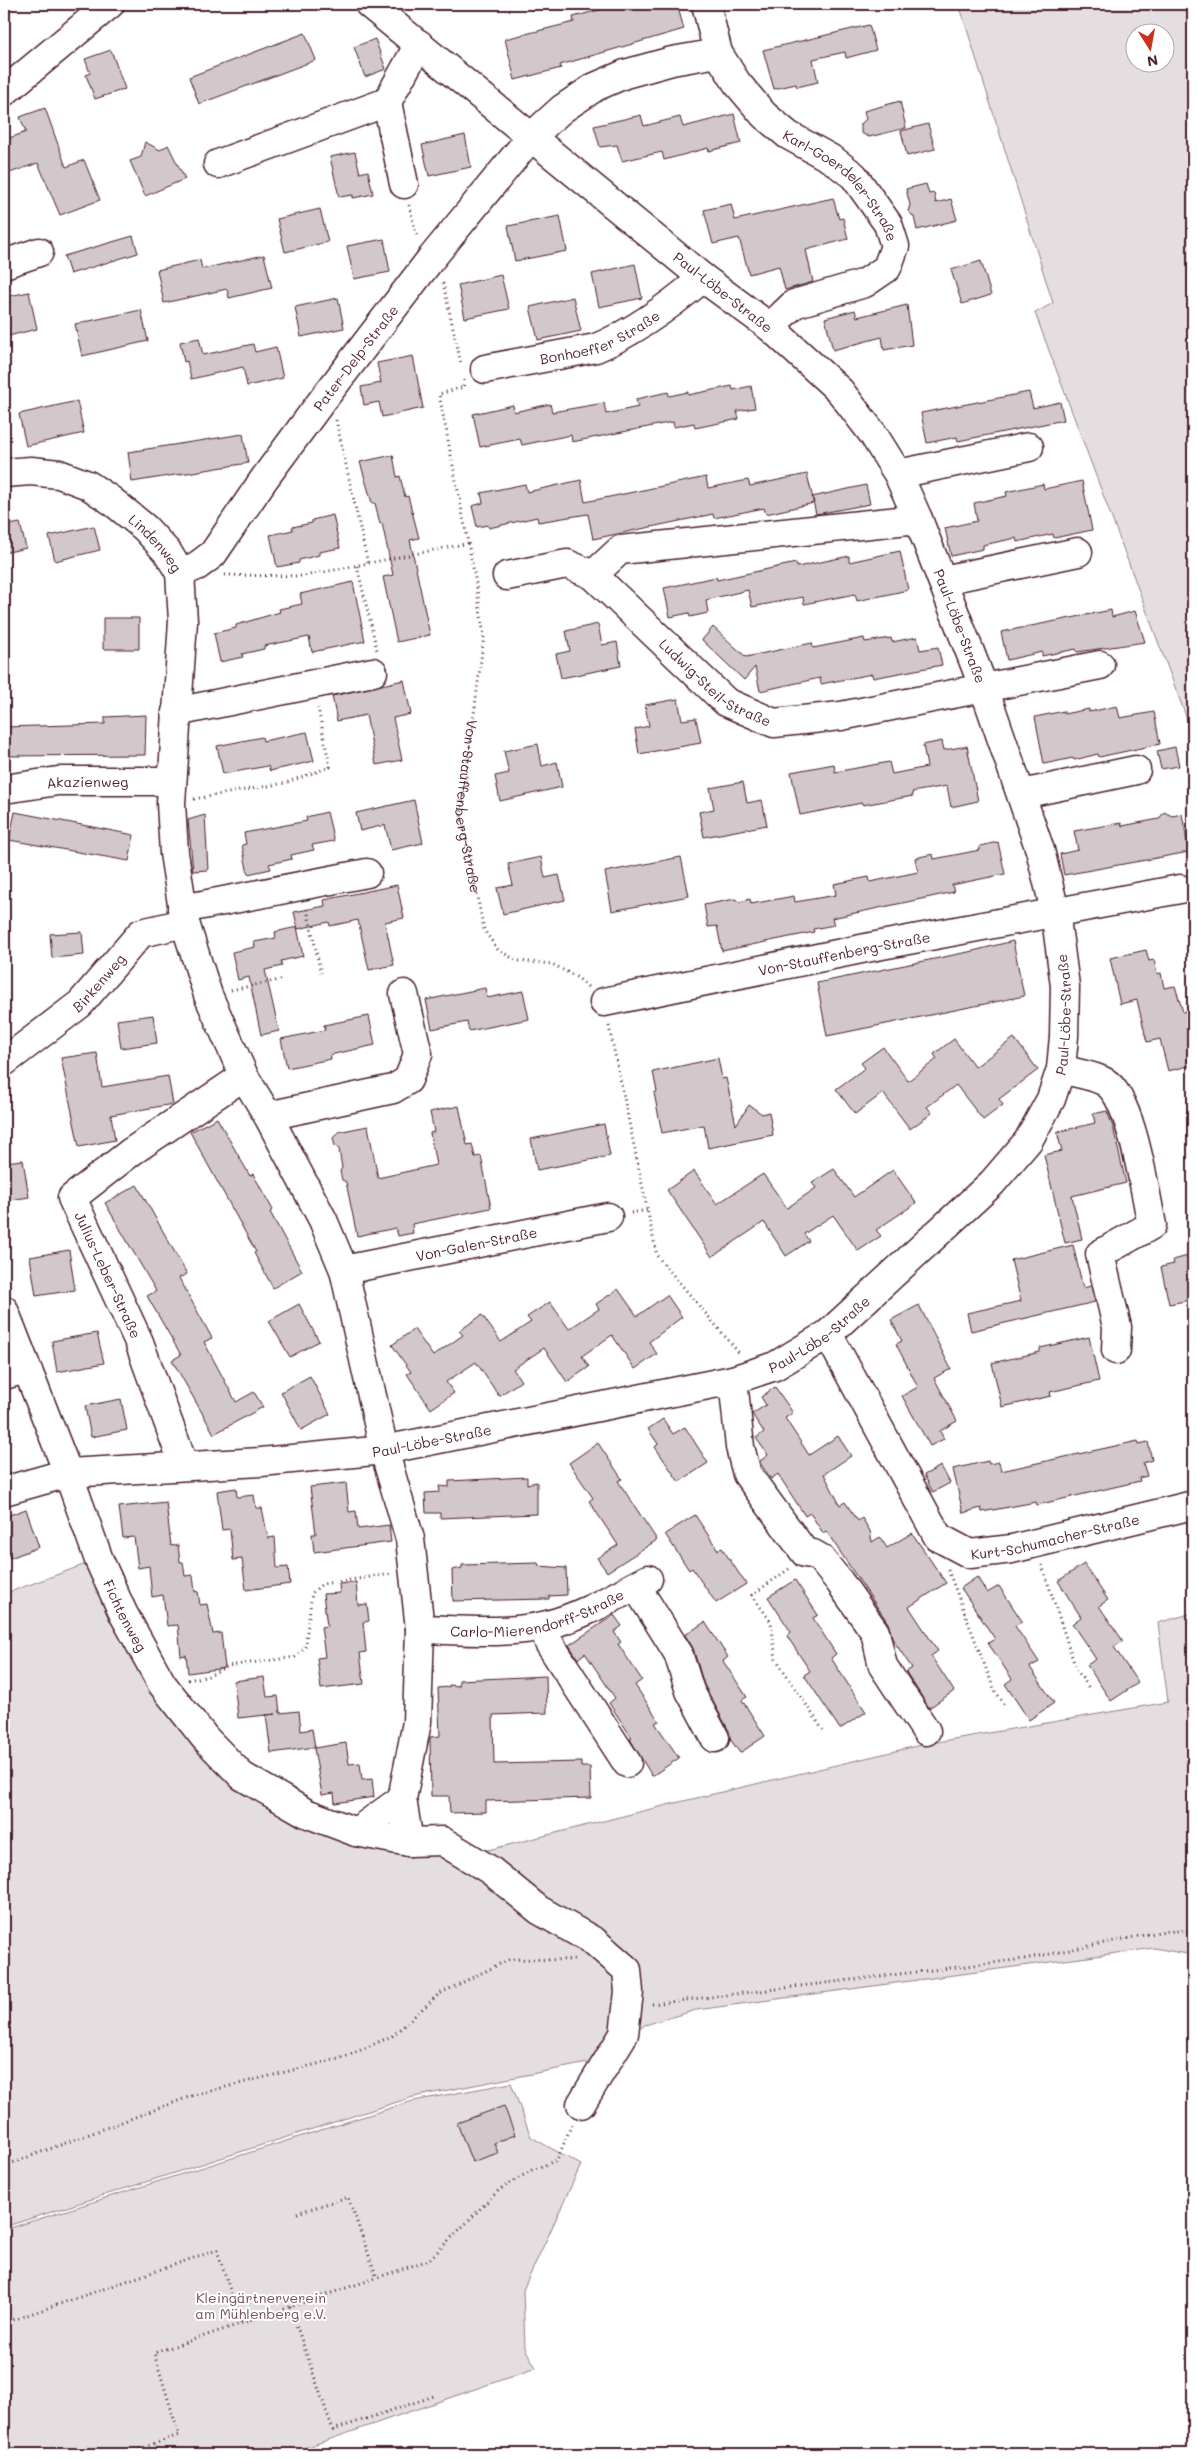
<svg xmlns="http://www.w3.org/2000/svg" width="1197" height="2458" viewBox="0 0 1197 2458" font-family="Mali,sans-serif">
  <rect width="100%" height="100%" fill="#fff"/>
  <filter id="ink" filterUnits="userSpaceOnUse"><feTurbulence type="fractalNoise" baseFrequency=".02" numOctaves="2"/><feDisplacementMap in="SourceGraphic" scale="10" xChannelSelector="R" yChannelSelector="G"/><feConvolveMatrix kernelMatrix="1 2 1 2 8 2 1 2 1" color-interpolation-filters="sRGB"/></filter>
  <g filter="url(#ink)">
    <path fill="#e5dee0" stroke="#987e86" fill-rule="evenodd" d="M959,4H1193V735L1035,313L1053,303ZM1134,32H1164V62H1134Z
      M86,1564L162,1704L200,1753L248,1793L406,1850L448,1857L492,1849L671,1804L925,1744L1168,1702L1158,1623L1193,1613V1955L1154,1948L696,2010L645,2025L593,2062L413,2097L4,2227V1594Z
      M511,2083L531,2137L581,2165L523,2290L525,2348L536,2368L287,2454H4V2230L413,2101Z"/>
    <path fill="#d2c7cb" stroke="#4a1f2b" d="M621,4H677L684,29L560,65L561,68L515,80L505,39L574,22L573,17Z
      M869,25L876,50L846,58L845,52L813,59L818,82L797,87L796,84L774,89L763,50Z
      M305,33L316,60L199,104L189,77Z
      M375,39L386,69L365,77L354,47Z
      M111,50L125,89L95,99L86,75L90,73L85,59Z
      M900,101L906,128L869,137L861,133V124L866,119L864,111Z
      M45,108L66,167L84,160L100,200L60,215L38,163L4,175V140L26,132L20,117Z
      M734,114L741,143L709,151L708,148L664,160L662,152L622,161L617,145L600,147L594,126L641,115L644,126L680,117L683,127Z
      M928,124L935,149L907,156L901,131Z
      M465,135L471,167L429,176L422,145Z
      M145,142L160,150L168,145L185,179L145,196L130,161L141,157Z
      M355,152L360,173L368,171L373,194L353,198V195L339,197L330,157Z
      M926,184L929,194L934,193L936,203L951,199L957,220L917,230L914,217L908,211L910,205L906,189Z
      M833,198L839,219L843,218L848,239L806,250L813,282L785,290L779,266L749,274L739,238L713,244L704,210L731,204L735,220Z
      M320,209L328,242L285,252L277,219Z
      M560,216L567,251L515,261L508,226Z
      M133,236L138,253L70,274L64,256Z
      M384,239L390,272L354,279L347,246Z
      M264,255L272,288L229,298L227,289L164,303L157,270L200,260L202,269Z
      M981,261L991,295L962,304L951,270Z
      M635,264L642,298L599,307L592,274Z
      M501,275L509,309L465,318L458,285Z
      M29,292L37,329L4,337V297Z
      M573,297L581,331L538,340L530,307Z
      M338,298L344,328L301,337L295,307Z
      M907,305L912,345L884,350L882,337L833,350L825,318L855,310L857,317Z
      M141,310L148,341L82,356L75,324Z
      M199,338L203,355L253,344L255,352L276,347L283,378L247,386L243,367L191,379L187,361L184,362L180,342Z
      M413,356L423,408L382,417L379,402L364,405L361,387L381,383L377,363Z
      M732,386L733,390L751,386L755,408L737,411L739,419L695,428L694,423L674,427L673,422L572,442L571,435L522,445L520,439L480,447L473,414L513,405L514,412L550,404L552,412L604,403L606,414L638,407L636,399L668,392L669,396L688,392V395Z
      M1029,392L1033,408L1060,402L1064,420L958,441L957,437L927,443L921,413Z
      M77,401L84,433L26,446L19,414Z
      M243,434L248,463L132,482L128,452Z
      M393,455L397,477L400,476L405,497L408,496L419,538L410,540L430,635L397,642L383,577L393,575L382,523L380,524L375,503H372L360,462Z
      M807,474L814,503L766,514L764,508L714,518L713,514L593,539L588,514L538,522L537,517L489,528L488,525L477,527L472,506L483,503L481,493L525,484L527,492L581,480L585,502L706,477L708,488L748,480L750,486Z
      M1082,481L1092,530L1054,538L1053,534L1017,542L1016,538L983,545V549L951,556L945,528L977,521L974,503L1007,496L1006,492L1043,484L1044,489Z
      M866,485L870,504L816,514L812,497Z
      M333,515L340,548L319,552V555L299,560V563L277,567L270,535L293,530L292,527L312,523V520Z
      M20,523L26,548L4,553V526Z
      M94,526L100,550L55,561L49,536Z
      M900,551L908,590L857,601L855,594L804,604L803,597L752,607L748,590L706,600L708,613L690,617L689,613L670,617L664,588L716,577L717,580L796,563L797,567L849,556V562Z
      M353,582L365,641L312,652L309,637L264,646V649L242,654L243,657L220,662L214,633L236,628V625L280,612L279,609L302,604L300,594Z
      M1111,610L1112,617L1135,611L1145,642L1077,652L1076,649L1042,656V652L1007,660L1001,632Z
      M103,618H139V649H103Z
      M598,624L602,645L617,642L621,666L561,678L556,654L570,651L566,631Z
      M713,627L746,657L812,643L813,648L864,638L865,642L891,638L892,642L917,637L920,650L938,647L942,665L873,678L872,674L821,684L820,678L760,691L755,667L744,680L702,640Z
      M404,680L411,714L393,718L402,760L376,765L366,715L337,721L332,696Z
      M678,699L682,720L696,718L701,743L639,754L635,729L649,726L645,705Z
      M1117,706L1120,718L1154,712L1160,744L1099,757L1098,754L1074,760L1073,758L1044,764L1035,717L1064,711V714L1089,709V712Z
      M146,715L145,755L4,756V727L105,724V717Z
      M307,732L314,761L270,771L268,766L223,774L217,746L262,737L263,741Z
      M942,741L944,750L967,746L978,801L951,807L947,786L912,792L913,796L863,805L862,803L800,815L791,772L834,764L835,772L889,762L892,774L927,767L923,745Z
      M538,744L542,766L557,762L562,787L500,801L495,776L509,773L504,751Z
      M1175,747L1179,766L1161,769L1157,751Z
      M743,782L747,803L762,800L767,825L704,837L699,812L714,809L710,788Z
      M414,800L423,843L391,850L385,825L360,831L356,813Z
      M15,812L134,835L129,861L9,840Z
      M327,812L334,841L312,845L314,850L291,855L292,859L269,864L271,869L248,874L242,845L246,844L244,833L307,821L306,817Z
      M1164,812L1172,816L1182,814L1189,852L1064,875L1060,854L1078,850L1074,831L1121,823L1122,826L1159,819Z
      M205,815L208,870L193,871L188,820Z
      M998,842L1005,874L952,885L954,892L832,918L834,925L813,929L814,932L722,951L717,926L708,927L704,905L735,899L739,902L750,899L751,904L794,896L795,902L836,895L834,884L869,877L870,882L918,872L915,858L933,854L934,859L980,850V846Z
      M541,857L545,878L559,875L565,900L503,914L497,888L513,885L508,864Z
      M681,857L689,896L612,911L605,872Z
      M397,885L404,918L385,922L394,965L369,970L358,920L330,926L329,922L298,929L294,912L325,906L324,900Z
      M297,927L303,956L281,961L282,966L265,970L279,1031L261,1035L249,977L238,980L232,952L255,947L254,942L276,938L275,932Z
      M82,932L84,955L52,958L50,934Z
      M1013,941L1024,996L827,1036L817,983L973,951Z
      M1146,950L1149,961L1154,960L1157,974L1161,973L1164,988L1175,986L1183,1012L1187,1011L1190,1024L1193,1025V1065L1168,1071L1160,1039L1147,1042L1137,1000L1120,1004L1110,958Z
      M485,988L487,998L523,991L529,1019L469,1031L467,1022L432,1029L426,1000Z
      M153,1015L157,1043L121,1048L117,1020Z
      M369,1016L375,1045L330,1055L331,1059L287,1068L281,1039L325,1030L324,1025Z
      M1014,1038L1038,1070L999,1099L1003,1105L983,1120L956,1085L927,1107L932,1113L910,1129L883,1093L855,1114L836,1089L865,1068L861,1063L883,1047L908,1081L937,1059L934,1054L954,1039L975,1067Z
      M97,1053L102,1087L168,1076L173,1104L111,1115L115,1140L79,1147L61,1058Z
      M718,1058L722,1079L726,1078L736,1125L749,1105L762,1114L769,1112L773,1135L708,1148L704,1125L662,1133L654,1093L657,1092L653,1072Z
      M459,1106L467,1145L472,1144L475,1157L481,1156L491,1208L412,1224L413,1233L398,1236L396,1228L357,1236L346,1182L342,1180L340,1171L342,1168L339,1149L335,1146L333,1138L338,1132L368,1126L378,1178L436,1165L430,1133L434,1132L430,1112Z
      M1107,1111L1113,1127L1126,1183L1072,1196L1082,1239L1065,1243L1044,1155L1062,1151L1057,1132L1095,1123L1093,1114Z
      M217,1118L250,1176L253,1174L273,1210L270,1212L302,1271L273,1288L254,1253L256,1252L190,1132Z
      M604,1124L610,1156L537,1170L531,1139Z
      M23,1160L29,1197L4,1201V1162Z
      M834,1169L854,1197L893,1170L916,1203L876,1230L881,1236L858,1251L833,1215L804,1234L809,1241L786,1256L764,1222L712,1257L667,1190L694,1171L717,1204L763,1174L787,1208L816,1188L812,1183Z
      M137,1185L187,1274L179,1278L212,1338L204,1342L236,1402L254,1392L263,1407L214,1434L172,1360L181,1355L147,1296L156,1291L105,1203Z
      M1073,1245L1083,1288L1091,1286L1095,1302L971,1331L967,1313L1021,1301L1011,1260Z
      M69,1250L75,1290L36,1296L30,1257Z
      M1188,1256L1189,1259L1193,1258V1293L1189,1294L1190,1300L1169,1304L1161,1267L1174,1264L1173,1260Z
      M618,1289L637,1316L667,1295L682,1317L649,1342L657,1354L635,1369L612,1335L582,1356L589,1367L567,1382L544,1348L513,1369L521,1381L499,1396L476,1362L446,1382L454,1393L431,1409L407,1374L411,1372L392,1345L414,1329L433,1356L463,1335L459,1331L482,1315L501,1342L531,1322L527,1317L550,1302L569,1329L599,1309L596,1304Z
      M299,1304L319,1341L290,1357L269,1321Z
      M919,1305L951,1369L934,1378L957,1421L940,1431L944,1439L930,1446L902,1396L918,1387L896,1344L902,1341L891,1320Z
      M97,1333L104,1363L57,1372L52,1341Z
      M1089,1337L1099,1381L1050,1392L1051,1396L1002,1407L992,1363L1040,1352V1348Z
      M310,1376L330,1414L301,1430L281,1392Z
      M775,1387L793,1413L785,1418L809,1455L838,1436L851,1456L824,1474L840,1505L845,1502L858,1521L862,1518L870,1531L872,1542L880,1537L887,1548L912,1533L946,1583L909,1607L938,1651L931,1656L954,1691L929,1708L906,1672L912,1668L893,1640L888,1623L826,1531L823,1533L810,1513L805,1516L778,1474L771,1479L760,1463V1461L768,1455L756,1438L764,1432L752,1414L766,1405L761,1397Z
      M121,1399L127,1430L91,1437L85,1406Z
      M663,1419L673,1434L685,1427L708,1463L679,1482L655,1447L658,1444L648,1429Z
      M1138,1441L1139,1444L1148,1442L1152,1460L1143,1463L1147,1476L1139,1478L1140,1481L1037,1505L1036,1502L982,1512L981,1508L963,1513L953,1469L988,1461L989,1464L999,1462L1001,1471Z
      M598,1443L622,1479L618,1481L657,1540L607,1572L597,1558L618,1545L589,1501L593,1498L569,1463Z
      M941,1466L950,1483L933,1492L924,1475Z
      M527,1477V1484L537,1482V1514L440,1518V1513H426L425,1493L440,1492L439,1486L449,1487V1481Z
      M346,1483L349,1512L356,1511L358,1529L389,1525L391,1542L314,1552L312,1534H316L310,1487Z
      M236,1488L237,1497L254,1495L256,1508H262L268,1538L275,1537L277,1568L288,1567L290,1584L246,1590L242,1559L233,1560L230,1529L222,1530L217,1491Z
      M166,1502L171,1546L178,1545L180,1562H183L185,1576L193,1575L195,1592L198,1591L200,1605L207,1604L213,1634L221,1633L225,1668L188,1673L186,1655L181,1656L178,1625L167,1626L163,1595L152,1597L149,1566L138,1568L134,1537L123,1538L119,1507Z
      M26,1509L39,1547L10,1558L4,1542V1517Z
      M695,1515L718,1550L722,1548L746,1584L716,1603L692,1568L689,1570L665,1534Z
      M538,1563L539,1566L566,1568L567,1595L549,1596V1599L453,1601L452,1570L462,1568V1565Z
      M1084,1564L1108,1600L1099,1606L1123,1641L1114,1647L1138,1683L1111,1701L1087,1665L1096,1659L1072,1624L1081,1617L1058,1581Z
      M977,1577L987,1593L999,1586L1022,1621L1015,1626L1039,1662L1030,1667L1054,1703L1029,1720L1005,1684L1012,1679L988,1643L995,1639L961,1588Z
      M795,1580L818,1615L813,1618L836,1654L831,1658L866,1712L840,1729L804,1675L810,1671L787,1636L791,1632L768,1597Z
      M356,1582L358,1605L367,1604L369,1621L363,1622L366,1652L360,1653L364,1684L321,1689L317,1658L325,1657L321,1627L327,1626L323,1594L340,1593L339,1584Z
      M614,1615L622,1626L614,1632L621,1642L618,1644L642,1680L635,1685L659,1721L655,1723L679,1758L652,1776L630,1739L632,1738L609,1703L615,1698L585,1653L578,1659L569,1645Z
      M705,1622L728,1657L723,1661L747,1697L742,1700L765,1736L740,1753L730,1739L729,1731L704,1685L693,1648L685,1635Z
      M546,1676L547,1713L493,1715L494,1764L581,1762V1767H590L591,1798L486,1801V1812L450,1813L449,1796H431L430,1739V1737L440,1736L438,1688L449,1687V1685L459,1686V1680Z
      M264,1677L267,1697L278,1696L280,1713L299,1711L301,1731L312,1729L315,1747L271,1753L266,1715L276,1714L238,1718L234,1681Z
      M346,1743L349,1764L360,1763L362,1780L372,1779L374,1797L335,1803L334,1793L322,1795L314,1748Z
      M504,2106L515,2135L494,2143L498,2153L472,2162L457,2123Z"/>
    <g fill="none" stroke-linecap="round" stroke-linejoin="round">
      <defs>
        <g id="minor">
          <path id="s2" d="M706,4L718,53L737,83L764,115L788,135L833,160L854,176L888,224L895,246L887,268L865,283L794,304L770,327"/>
          <path d="M4,92L110,4"/>
          <path d="M387,102L404,184"/>
          <path d="M218,164L387,102L419,44"/>
          <path d="M4,264L39,252"/>
          <path id="s3" d="M485,369L596,348C635,332 671,305 703,278"/>
          <path id="s4" d="M4,473L31,471L59,474L88,485L112,501L145,528L168,553L180,573L183,621L171,803L174,853L185,923L208,995L244,1076L268,1116L323,1220L344,1270L384,1450L410,1539L420,1629L417,1722L402,1799L409,1842"/>
          <path d="M898,474L1029,447"/>
          <path id="s5" d="M180,573L197,566L213,554L264,479L318,406L430,260L531,137L562,109L595,87L625,74L672,61L718,53"/>
          <path id="s6" d="M593,575L726,702L774,723L841,716L1100,665"/>
          <path d="M507,576L567,564L593,575L620,550L918,519"/>
          <path d="M943,580L1078,552"/>
          <path d="M176,712L373,672"/>
          <path id="s7" d="M4,789L58,781H172"/>
          <path d="M1022,794L1136,770"/>
          <path d="M182,909L367,873"/>
          <path id="s8" d="M604,1002L871,947L1180,889"/>
          <path id="s9" d="M4,1062L80,1004L141,933L185,923"/>
          <path d="M1061,1069C1074,1073 1093,1075 1105,1082C1132,1098 1145,1193 1152,1225L1100,1254L1117,1327L1116,1350"/>
          <path d="M268,1116L393,1089L408,1080L418,1054L404,994"/>
          <path id="s10" d="M344,1270L608,1217"/>
          <path id="s11" d="M4,1310L68,1473L99,1560L123,1613L162,1684L205,1738L242,1776L306,1813L356,1832L409,1842L442,1841L490,1870L539,1910L595,1942L627,1970L629,1992L624,2034L581,2104"/>
          <path id="s12" d="M828,1334L938,1537L970,1554L1012,1549L1193,1505"/>
          <path d="M4,1375L26,1369"/>
          <path d="M733,1380L740,1447L747,1474L805,1553L813,1554L820,1558L839,1581L875,1632L883,1666L926,1731"/>
          <path d="M184,1466L139,1342L72,1198L131,1152L244,1076"/>
          <path id="s13" d="M4,1491L68,1473L261,1462L384,1450L733,1380L775,1366L828,1334L992,1183L1028,1141L1051,1099L1061,1069L1064,1036L1065,986L1055,911L1040,850L984,688L918,519L898,474L873,434L840,391L770,327L703,278L369,4"/>
          <path d="M636,1586L678,1653L690,1691L715,1738"/>
          <path d="M544,1626L549,1643L627,1763"/>
          <path id="s14" d="M420,1629C461,1630 507,1635 547,1625C583,1616 615,1596 648,1579"/>
          <path d="M356,1832L402,1799"/>
        </g>
      </defs>
      <use href="#minor" stroke="#4a1f2b" stroke-width="31"/>
      <g stroke="#4a1f2b" stroke-width="3" stroke-dasharray="1 4" stroke-linecap="butt">
        <path d="M409,205L417,238"/>
        <path d="M443,283L461,364"/>
        <path id="s1" d="M464,380V387L439,394L476,583L484,636L461,815L484,930L498,950L518,961L552,964L578,978L588,987"/>
        <path d="M336,420L368,564"/>
        <path d="M357,566L377,650"/>
        <path d="M225,575L304,576L469,543"/>
        <path d="M194,799L285,783L330,767L318,708"/>
        <path d="M307,909L321,973"/>
        <path d="M231,990L284,979"/>
        <path d="M609,1026L657,1256L740,1354"/>
        <path d="M631,1213L647,1210"/>
        <path d="M1042,1565L1076,1669L1089,1688"/>
        <path d="M789,1569L752,1595L771,1622L776,1659L823,1730"/>
        <path d="M948,1570L994,1689L1006,1707"/>
        <path d="M188,1680L208,1676L228,1666L295,1657L305,1648L312,1593L322,1584L391,1574"/>
        <path d="M652,2004L1024,1959L1159,1932L1193,1930"/>
        <path d="M4,2166L194,2095L345,2057L392,2036L439,1994L510,1959L576,1960"/>
        <path d="M297,2213L348,2197L377,2278"/>
        <path d="M290,2307L333,2430L437,2395"/>
        <path d="M4,2323L217,2250L241,2323"/>
        <path d="M125,2454L179,2435L154,2353L429,2260L499,2190L532,2170L557,2160L572,2124"/>
      </g>
      <use href="#minor" stroke="#fff" stroke-width="28"/>
    </g>
  </g>
  <g text-anchor="middle" dominant-baseline="central" stroke-width="4" stroke-linejoin="round" paint-order="stroke">
    <g font-size="14" fill="#4a1f2b" stroke="#fff">
      <text stroke="none"><textPath href="#s2" startOffset="234">Karl-Goerdeler-Straße</textPath></text>
      <text transform="translate(723 292) rotate(38)">Paul-Löbe-Straße</text>
      <text stroke="none"><textPath href="#s3" startOffset="120">Bonhoeffer Straße</textPath></text>
      <text stroke="none"><textPath href="#s5" startOffset="281">Pater-Delp-Straße</textPath></text>
      <text stroke="none"><textPath href="#s4" startOffset="176">Lindenweg</textPath></text>
      <text transform="translate(960 626) rotate(69)">Paul-Löbe-Straße</text>
      <text stroke="none"><textPath href="#s6" startOffset="164">Ludwig-Steil-Straße</textPath></text>
      <text stroke="none"><textPath href="#s7" startOffset="84">Akazienweg</textPath></text>
      <text stroke="none"><textPath href="#s1" startOffset="451">Von-Stauffenberg-Straße</textPath></text>
      <text stroke="none"><textPath href="#s8" startOffset="245">Von-Stauffenberg-Straße</textPath></text>
      <text stroke="none"><textPath href="#s9" startOffset="124">Birkenweg</textPath></text>
      <text stroke="none"><textPath href="#s13" startOffset="1258">Paul-Löbe-Straße</textPath></text>
      <text stroke="none"><textPath href="#s10" startOffset="135">Von-Galen-Straße</textPath></text>
      <text transform="translate(108 1275) rotate(65)">Julius-Leber-Straße</text>
      <text stroke="none"><textPath href="#s13" startOffset="838">Paul-Löbe-Straße</textPath></text>
      <text stroke="none"><textPath href="#s13" startOffset="432">Paul-Löbe-Straße</textPath></text>
      <text stroke="none"><textPath href="#s12" startOffset="354">Kurt-Schumacher-Straße</textPath></text>
      <text stroke="none"><textPath href="#s14" startOffset="120">Carlo-Mierendorff-Straße</textPath></text>
      <text stroke="none"><textPath href="#s11" startOffset="329">Fichtenweg</textPath></text>
    </g>
    <g font-size="14" fill="#714f58" stroke="#fff">
      <text x="261" y="2297">Kleingärtnerverein<tspan x="261" dy="16">am Mühlenberg e.V.</tspan></text>
    </g>
  </g>
  <rect width="1197" height="2458" fill="none" stroke="#fff" stroke-width="20"/>
  <rect x="10" y="10" width="1177" height="2438" fill="none" stroke="#4a1f2b" stroke-width="2" filter="url(#ink)"/>
  <g transform="translate(1150 48) rotate(169)"><circle r="24" fill="#ffffff" stroke="#b7a5aa"/>
  <path d="M0-4L9 19L0 12L-9 19Z" fill="#c8321e"/>
  <text y="-8" font-size="14" font-weight="bold" text-anchor="middle" fill="#4a1f2b">N</text>
  </g>
</svg>
